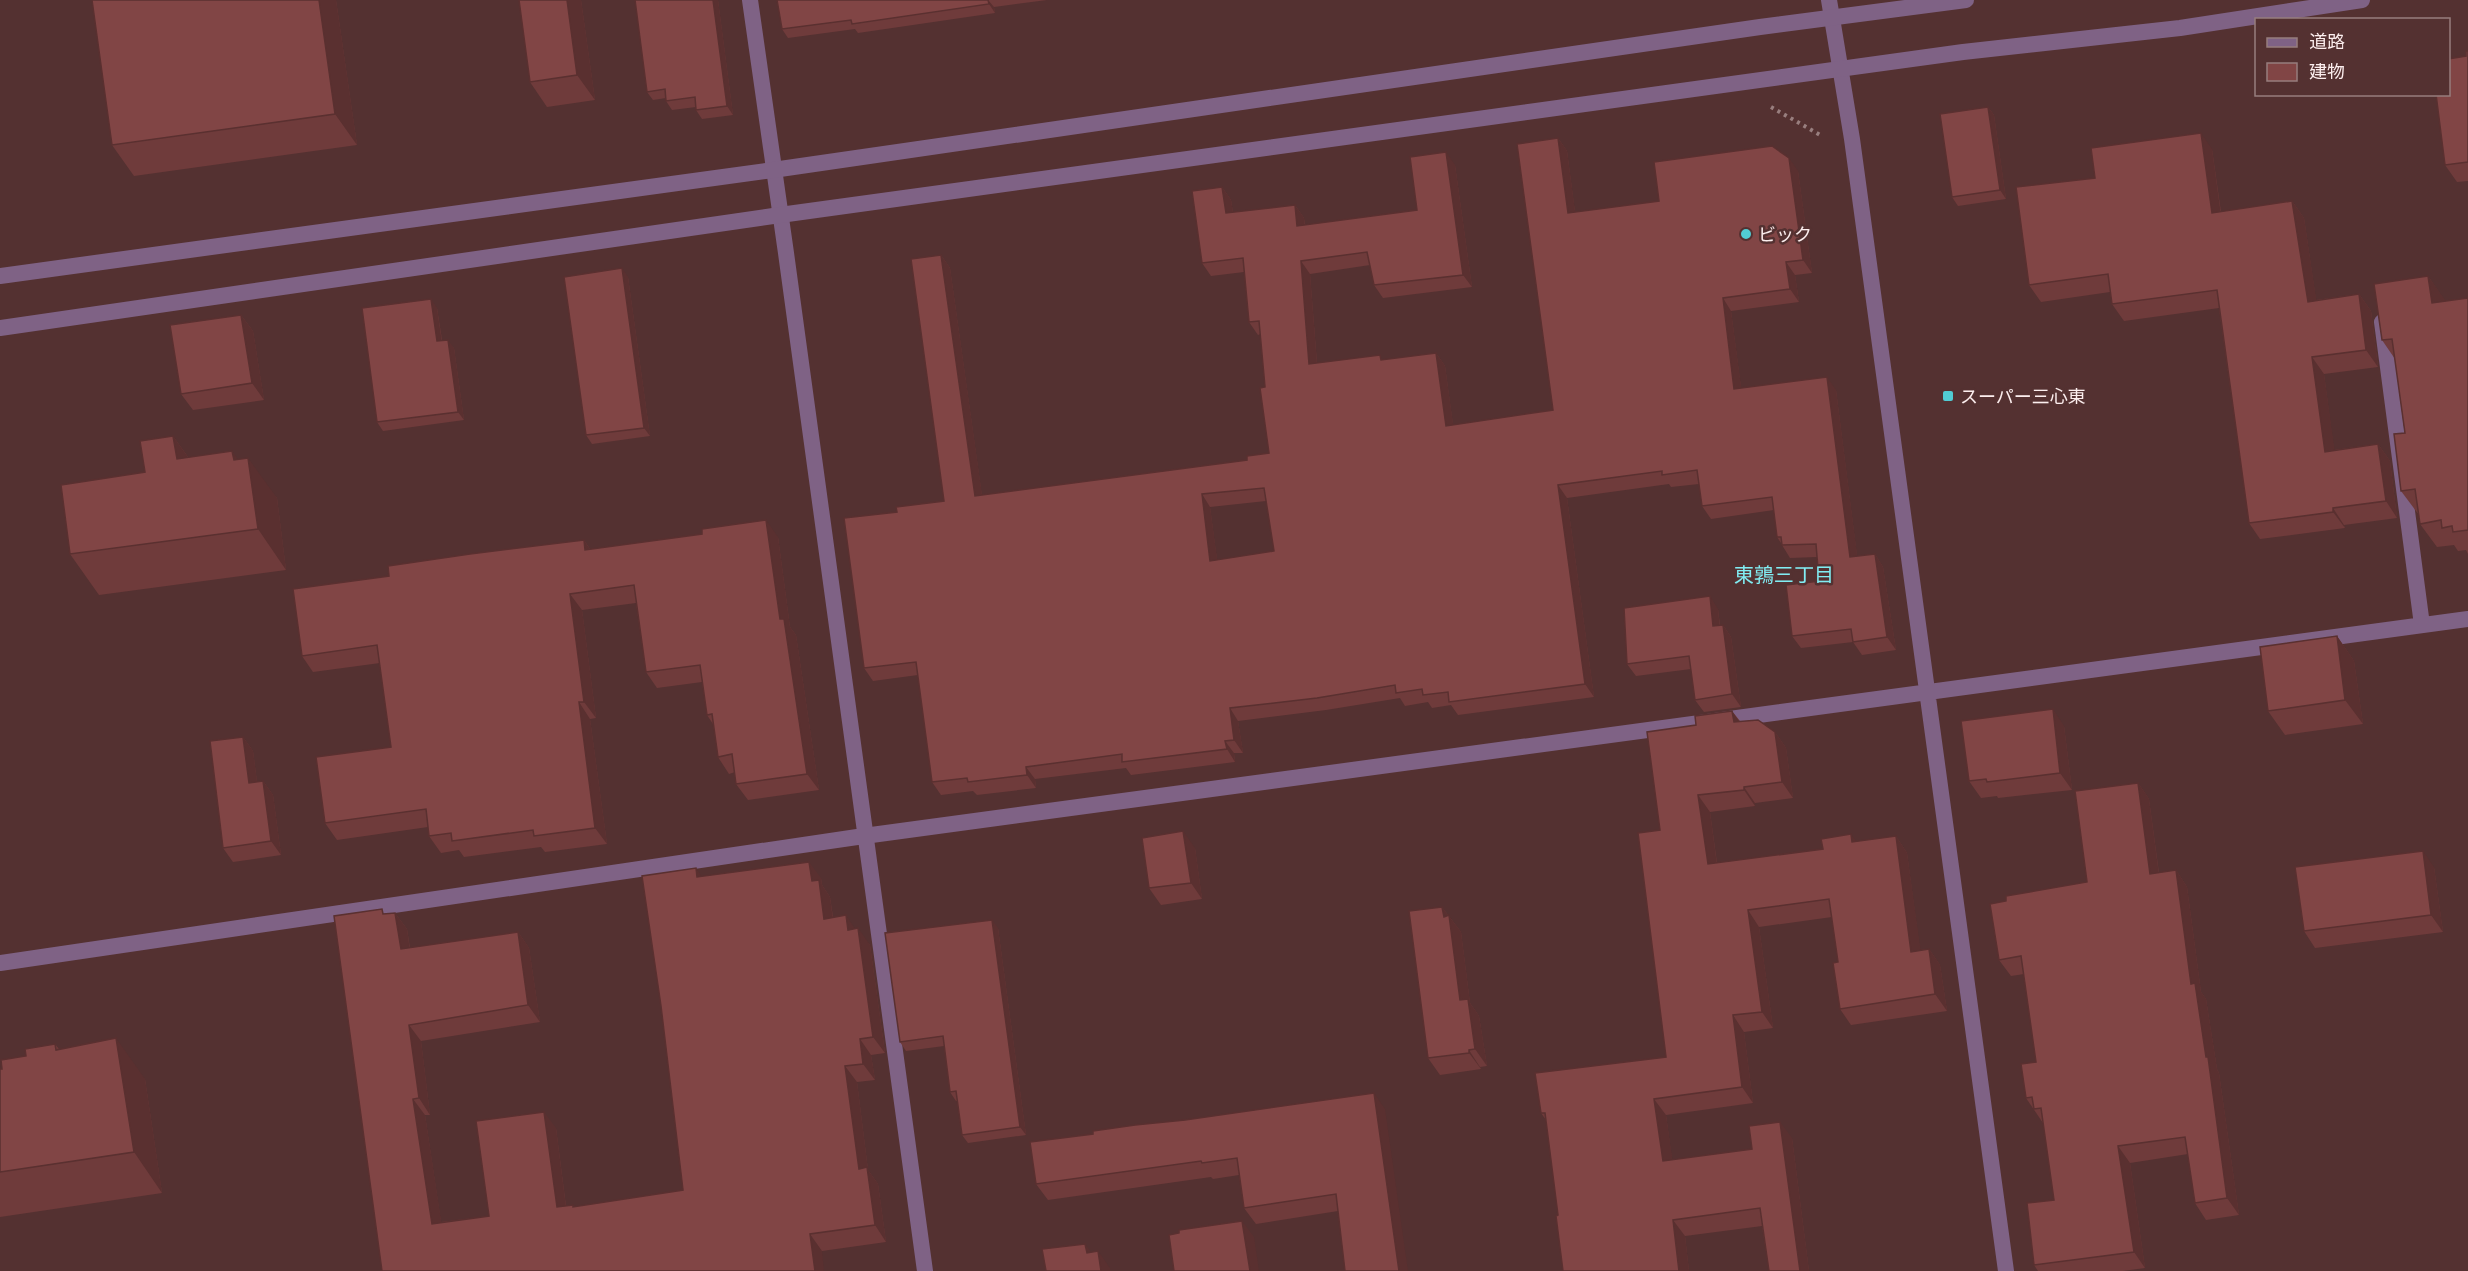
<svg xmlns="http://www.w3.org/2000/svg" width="2468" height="1271" viewBox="0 0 2468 1271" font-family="Manrope,'Noto Sans JP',sans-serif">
  <rect width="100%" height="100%" fill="#543131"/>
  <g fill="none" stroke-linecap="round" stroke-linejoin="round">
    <path stroke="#987e7e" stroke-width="4" stroke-dasharray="3 4.5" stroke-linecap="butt" d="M1771,107L1822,136"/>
    <path stroke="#7f6285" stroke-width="16" d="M750,0L786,253L925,1271
      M1829,0L1852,139L2006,1271
      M2382,322L2422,625
      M0,963L864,836L2468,619"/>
    <path stroke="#7f6285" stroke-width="16" d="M0,276L773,170L1760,27L1966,0
      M0,328L780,215L1963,52L2180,28L2362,0"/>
  </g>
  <path fill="#6f3b3b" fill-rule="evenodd" d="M336,0L357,145L134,176L112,145Z
    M519,0H581L595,100L547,107L530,82Z
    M635,0H718L733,115L702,119L696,110V107L672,110L666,101V98L653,100L647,92Z
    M777,0H1047L994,7L995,13L858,33L855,29L788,38L782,29Z
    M2468,51V181L2457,182L2445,165Z
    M1988,107L1994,115L2006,199L1958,206L1952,197Z
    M1558,138L1567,151L1575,212L1659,201L1798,171L1812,273L1795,275L1799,302L1731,311L1741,388L1836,390L1857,556L1875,554L1883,567L1896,650L1862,655L1853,642L1801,648L1792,636L1819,581L1817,557L1790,558L1782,545L1781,543L1777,537L1774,510L1711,519L1702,506L1699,484L1671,487L1669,484L1567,498L1594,697L1458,715L1451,705L1432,708L1428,702L1405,706L1400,698L1326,710L1238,721L1243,753H1234L1235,762L1131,775L1126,768L1035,779L1036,788L977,795L973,791L941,795L932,782L918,675L873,681L864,668L897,512L944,501L941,255L950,268L982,496L1247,460L1269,453L1265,387L1260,334L1258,335L1249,322L1244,272L1211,276L1202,263L1222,187L1231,200L1233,213L1295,205L1304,218L1305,225L1417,210L1455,165L1472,287L1383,298L1374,285L1370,265L1310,274L1317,363L1384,360L1436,353L1445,366L1453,425L1553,410ZM1266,501L1274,551L1217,560L1210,507Z
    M2212,149L2221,212L2292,201L2304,218L2316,300L2359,294L2371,311L2378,367L2324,374L2334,450L2378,444L2390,461L2397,518L2344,525L2345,528L2260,539L2249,523L2219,308L2124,321L2112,304L2110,292L2041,302L2029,285L2095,178Z
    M2428,276L2445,301L2468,298V554L2466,550L2458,551L2454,545L2437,547L2420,524L2419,515L2401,491L2405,433L2395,359L2382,340Z
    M628,277L650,436L592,444L586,435Z
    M437,308L442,340L454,348L464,420L383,431L377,422Z
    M241,315L253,331L264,400L193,410L181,394Z
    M173,436L188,457L238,459L277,498L286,570L99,595L70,554L145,472Z
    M778,537L790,627L796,635L819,790L748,800L736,784L735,772L729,774L718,757L713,724L707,715L702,682L657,688L646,672L636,603L582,610L596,718L590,719L607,844L545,852L541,847L464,857L459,850L441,853L429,836L428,827L337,840L325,823L391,747L380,663L313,672L302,656L389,576L584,540L590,549Z
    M1718,609L1720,625H1723L1731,637L1741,707L1704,712L1695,700L1691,669L1636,676L1627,664Z
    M2337,636L2354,661L2363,724L2285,735L2268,711Z
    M1732,711L1740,721L1775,732L1786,748L1793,798L1755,803V806L1710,812L1717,863L1823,849L1856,842L1896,836L1907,853L1920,950L1929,949L1940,965L1947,1011L1851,1025L1840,1009L1838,962L1832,917L1759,927L1773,1028L1744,1032L1753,1103L1666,1115L1672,1160L1752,1149L1792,1138L1809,1271H1769L1762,1226L1685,1236L1689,1271H1563L1558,1215L1546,1120L1541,1113L1666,1057L1660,830Z
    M2064,726L2072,790L1998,798L1997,796L1981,798L1969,781Z
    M243,737L253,751L257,782L263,781L273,795L281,855L233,862L223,848Z
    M2138,783L2149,799L2159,873L2176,870L2187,887L2201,992L2206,999L2217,1069L2219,1073L2239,1215L2206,1220L2195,1203L2188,1154L2130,1163L2145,1268L2123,1271H2038L2034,1265L2054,1200L2043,1123L2026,1098L2036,1062L2024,974L2011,976L1999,960L2087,882Z
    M1195,848L1202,899L1161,905L1149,888Z
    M2434,867L2443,932L2315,948L2304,931Z
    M701,876L821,878L822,885L830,897L833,917L855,929L870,945L885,1053L871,1055L875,1080L857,1082L868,1170L878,1184L886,1242L822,1251L382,1271L386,914L395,913L407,929L410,948L518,932L529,948L540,1022L421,1041L430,1115H425L441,1222L489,1216L556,1128L566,1206L573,1205L574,1207L683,1190Z
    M1442,907L1461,932L1470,1003L1479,1016L1487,1066L1480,1067L1481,1069L1440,1075L1428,1058Z
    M998,928L1026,1135L968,1143L962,1135L957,1101H956L950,1092L944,1046L906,1051L900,1042Z
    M55,1044L59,1049L145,1079L162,1193L0,1217V1069L26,1056Z
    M1385,1109L1338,1211L1256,1224L1244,1208L1239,1175L1213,1179L1211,1177L1048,1200L1036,1184Z"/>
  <path fill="#5a3030" d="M319,0H336L357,145L335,114Z
    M567,0H581L595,100L577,75Z
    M713,0H718L733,115L727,106Z
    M988,0L994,7L995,13L989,4Z
    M1988,107L1994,115L2006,199L2000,190Z
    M2201,133L2212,149L2223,230L2212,213Z
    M1558,138L1567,151L1577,226L1568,213Z
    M1446,152L1455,165L1472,287L1463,275Z
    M1789,158L1798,171L1812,273L1803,260Z
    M1222,187L1231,200L1235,226L1226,213Z
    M2292,201L2304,218L2319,318L2308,302Z
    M1295,205L1304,218L1306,239L1297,226Z
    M941,255L950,268L984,509L975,496Z
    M1301,261L1310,274L1318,377L1309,364Z
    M1786,262L1795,275L1799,302L1790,289Z
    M622,268L628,277L650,436L644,428Z
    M2428,276L2445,300L2449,327L2432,303Z
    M2359,294L2371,311L2378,367L2366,350Z
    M1723,298L1731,311L1743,401L1734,389Z
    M431,299L437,308L443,350L437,341Z
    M241,315L253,331L264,400L252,383Z
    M448,340L454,348L464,420L458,412Z
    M1436,353L1445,366L1455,438L1446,426Z
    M2312,357L2324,374L2337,468L2325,452Z
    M1827,377L1836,390L1859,570L1850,557Z
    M173,436L202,477L177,459Z
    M2378,444L2390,461L2397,518L2386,501Z
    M232,451L250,477L248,458L277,498L286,570L258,529L234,460Z
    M1558,485L1567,498L1594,697L1585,684Z
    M1202,494L1210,507L1219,573L1210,561Z
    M2333,508L2344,525L2345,528L2333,512Z
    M766,520L778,537L790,627L796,635L819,790L807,774L780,619Z
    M584,540L595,557L585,550Z
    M1875,554L1883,567L1896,650L1887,637Z
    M570,594L582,610L596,718L584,702Z
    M1710,596L1718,609L1721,638L1713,626Z
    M1723,625L1731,637L1741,707L1732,694Z
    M2337,636L2354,661L2363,724L2345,700Z
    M579,702L590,719L607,844L595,828Z
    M1230,708L1238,721L1243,753L1234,740Z
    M2053,709L2064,726L2072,790L2060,773Z
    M1732,711L1744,728L1734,722Z
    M1775,732L1786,748L1793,798L1782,782Z
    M243,737L253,751L259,797L249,783Z
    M1225,741L1234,753L1235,762L1227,749Z
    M1026,767L1035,779L1036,788L1027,775Z
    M263,781L273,795L281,855L271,841Z
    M2138,783L2149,799L2161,890L2150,874Z
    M1744,787L1755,803V806L1744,790Z
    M1698,795L1710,812L1719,880L1708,864Z
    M1183,831L1195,848L1202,899L1191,883Z
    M1851,834L1862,850L1852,842Z
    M1896,836L1907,853L1923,968L1911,952Z
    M2423,851L2434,867L2443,932L2431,915Z
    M809,862L821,878L822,885L830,897L835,935L824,919L812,881Z
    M696,868L707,885L697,877Z
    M2176,870L2187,887L2201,992L2206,999L2217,1069L2219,1073L2239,1215L2227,1198L2206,1057L2191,984Z
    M1442,907L1461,932L1470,1003L1479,1016L1487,1066L1475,1049L1460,1000Z
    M1748,910L1759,927L1773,1028L1762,1012Z
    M395,913L407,929L412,965L401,949Z
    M846,915L857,932L848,930Z
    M992,920L998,928L1026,1135L1020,1127Z
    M858,928L870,945L885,1053L873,1037Z
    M518,932L529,948L540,1022L528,1005Z
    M1929,949L1940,965L1947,1011L1935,994Z
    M1733,1015L1744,1032L1753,1103L1742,1087Z
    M409,1025L421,1041L430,1115L419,1098Z
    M116,1038L145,1079L162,1193L134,1152Z
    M860,1039L871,1055L875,1080L863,1064Z
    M1469,1050L1480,1067L1481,1069L1469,1053Z
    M845,1066L857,1082L868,1170L878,1184L886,1242L875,1225L859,1169Z
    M1374,1093L1385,1109L1408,1271H1399Z
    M413,1099L425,1115L444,1240L432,1224Z
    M1654,1099L1666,1115L1675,1178L1663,1161Z
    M544,1112L556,1128L568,1223L557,1207Z
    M1780,1122L1792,1138L1809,1271H1800Z
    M2118,1146L2130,1163L2145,1268L2134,1252Z
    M1673,1220L1685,1236L1689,1271H1679Z
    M1242,1221L1254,1237L1259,1271H1250Z
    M810,1234L822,1251L824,1271H815Z
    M1085,1244L1097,1260L1087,1253Z
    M1098,1251L1110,1268V1271H1101Z"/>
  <path fill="#814545" stroke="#5a3030" stroke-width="1.5" fill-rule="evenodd" d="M92,0H319L335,114L112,145Z
    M519,0H567L577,75L530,82Z
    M635,0H713L727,106L696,110L695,97L666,101L665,89L647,92Z
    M777,0H988L989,4L852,24L851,20L782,29Z
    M2466,51H2468V162L2445,165L2436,94H2448V59L2466,56Z
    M1988,107L2000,190L1952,197L1940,114Z
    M2201,133L2212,213L2292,201L2308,302L2359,294L2366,350L2312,357L2325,452L2378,444L2386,501L2333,508V512L2249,523L2217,290L2112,304L2108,274L2029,285L2016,187L2095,178L2091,148Z
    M1558,138L1568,213L1659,201L1654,162L1772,146L1789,158L1803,260L1786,262L1790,289L1723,298L1734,389L1827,377L1850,557L1875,554L1887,637L1853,642L1851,629L1792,636L1786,585L1819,581L1816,544L1782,545L1781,537H1777L1772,497L1702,506L1697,470L1662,475V471L1558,485L1585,684L1449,702L1448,692L1423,695L1422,689L1396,693L1395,685L1317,698L1230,708L1234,740L1225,741L1227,749L1122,762V754L1026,767L1027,775L968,782L967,778L932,782L916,662L864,668L844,518L897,512L896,507L944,501L911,259L941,255L975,496L1247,460V456L1269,453L1260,388L1265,387L1259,321L1249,322L1243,258L1202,263L1192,191L1222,187L1226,213L1295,205L1297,226L1417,210L1410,157L1446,152L1463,275L1374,285L1367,252L1301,261L1309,364L1380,355L1381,360L1436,353L1446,426L1553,410L1517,144ZM1264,488L1274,551L1210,561L1202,494Z
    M622,268L644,428L586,435L564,277Z
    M2428,276L2432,303L2468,298V530L2453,532L2452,526L2442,528L2441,520L2420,524L2415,489L2401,491L2394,434L2405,433L2392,339L2382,340L2374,284Z
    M431,299L437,341L448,340L458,412L377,422L362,308Z
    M241,315L252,383L181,394L170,325Z
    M173,436L177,459L232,451L234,460L248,458L258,529L70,554L61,485L145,472L140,441Z
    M766,520L780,619H784L807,774L736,784L732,754L718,757L712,714L707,715L700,665L646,672L634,585L570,594L584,702H579L595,828L534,836L533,830L452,841L451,833L429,836L426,809L325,823L316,757L391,747L377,645L302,656L293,589L389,576L388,566L470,554L584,540L585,550L702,534V529Z
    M1710,596L1713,626L1723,625L1732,694L1695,700L1689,656L1627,664L1624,608Z
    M2337,636L2345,700L2268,711L2260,647Z
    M2053,709L2060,773L1987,782L1986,779L1969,781L1961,721Z
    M1732,711L1734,722L1758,720L1775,732L1782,782L1744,787V790L1698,795L1708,864L1823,849L1821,839L1851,834L1852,842L1896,836L1911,952L1929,949L1935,994L1840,1009L1833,963L1838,962L1829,899L1748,910L1762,1012L1733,1015L1742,1087L1654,1099L1663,1161L1752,1149L1749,1126L1780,1122L1800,1271H1769L1760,1208L1673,1220L1679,1271H1563L1556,1216L1558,1215L1545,1113H1541L1535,1073L1666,1057L1638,833L1660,830L1647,732L1696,725L1695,716Z
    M243,737L249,783L263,781L271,841L223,848L210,741Z
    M2138,783L2150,874L2176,870L2191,984L2195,983L2206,1057H2208L2227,1198L2195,1203L2185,1137L2118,1146L2134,1252L2034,1265L2027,1203L2054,1200L2041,1108L2034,1109L2032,1097L2026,1098L2021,1064L2036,1062L2021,956L1999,960L1990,904L2006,901V896L2087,882L2075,791Z
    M1183,831L1191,883L1149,888L1142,838Z
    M2423,851L2431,915L2304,931L2295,867Z
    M809,862L812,881L819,880L824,919L846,915L848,930L858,928L873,1037L860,1039L863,1064L845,1066L859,1169L867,1167L875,1225L810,1234L815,1271H382L334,916L382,909L383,914L395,913L401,949L518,932L528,1005L409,1025L419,1098L413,1099L432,1224L489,1216L476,1121L544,1112L557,1207L573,1205V1207L683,1190L661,1006L642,876L696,868L697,877Z
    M1442,907L1444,917L1449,915L1460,1000L1468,999L1475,1049L1469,1050V1053L1428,1058L1409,911Z
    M992,920L1020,1127L962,1135L956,1091L950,1092L943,1036L900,1042L885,933Z
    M116,1038L134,1152L0,1172V1069H2L1,1060L26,1056L25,1049L55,1044L56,1050Z
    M1374,1093L1399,1271H1345L1336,1194L1244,1208L1237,1158L1202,1163L1201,1161L1036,1184L1030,1142L1093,1134V1131L1135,1125L1185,1120Z
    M1242,1221L1250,1271H1174L1169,1235L1179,1233V1230Z
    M1085,1244L1087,1253L1098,1251L1101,1271H1046L1042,1249Z"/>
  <g fill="#51ccd3" stroke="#543131" stroke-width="2">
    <circle cx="1746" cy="234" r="6"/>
    <rect x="1942" y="390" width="12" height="12" rx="3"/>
  </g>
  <g text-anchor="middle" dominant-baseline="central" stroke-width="5" stroke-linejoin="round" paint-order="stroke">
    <g font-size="18" fill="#fceeee" stroke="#543131" text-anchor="start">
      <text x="1758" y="234">ビック</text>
      <text x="1960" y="396">スーパー三心東</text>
    </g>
    <g font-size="20" fill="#81edf3" stroke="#543131">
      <text x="1784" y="574">東鶉三丁目</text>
    </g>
  </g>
  <rect x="2255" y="18" width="195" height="78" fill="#543131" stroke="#977d7d" stroke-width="1.5"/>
  <rect x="2267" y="38" width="30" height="9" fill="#7f6285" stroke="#977d7d" stroke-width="1.5"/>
  <text x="2309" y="48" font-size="18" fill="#fceeee">道路</text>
  <rect x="2267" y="63" width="30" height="18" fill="#814545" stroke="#977d7d" stroke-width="1.5"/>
  <text x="2309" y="78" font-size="18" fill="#fceeee">建物</text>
</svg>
